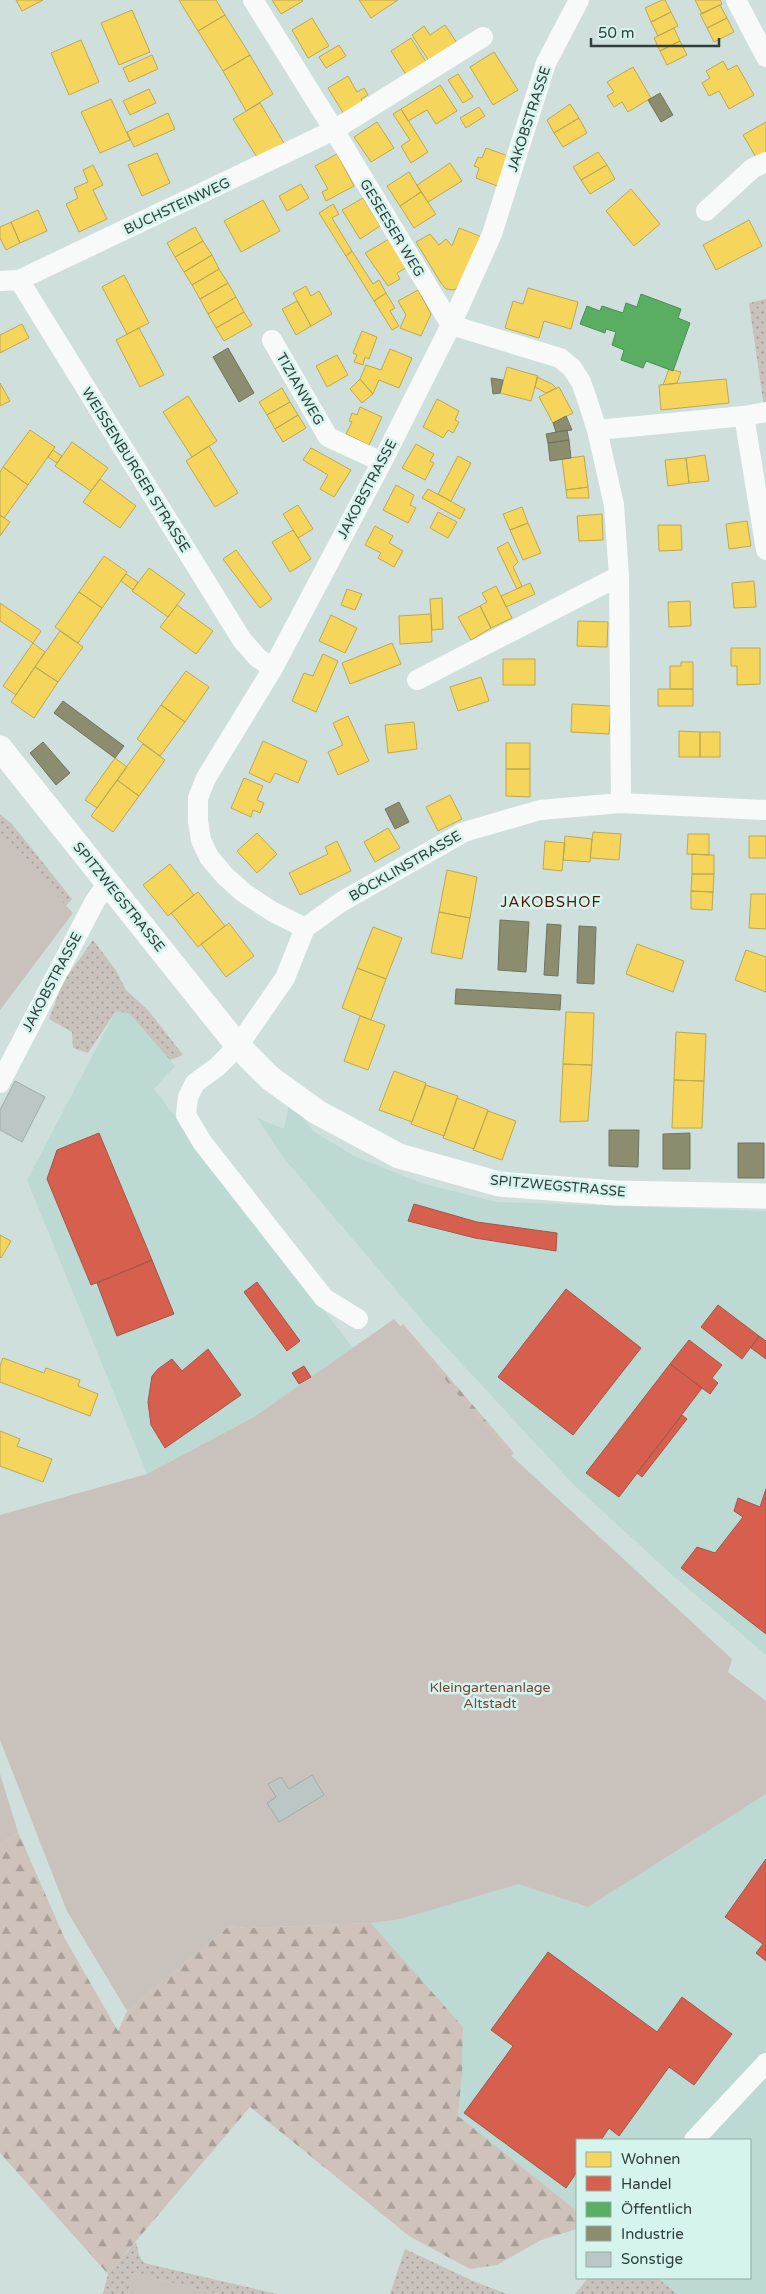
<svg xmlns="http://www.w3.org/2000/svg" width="766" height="2294" viewBox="0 0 766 2294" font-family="'Varela Round',sans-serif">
  <defs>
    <pattern id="grass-dots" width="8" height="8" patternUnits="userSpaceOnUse" patternTransform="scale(1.25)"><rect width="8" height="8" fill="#c8c1bc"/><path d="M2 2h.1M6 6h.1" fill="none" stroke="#a39e9a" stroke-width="1.8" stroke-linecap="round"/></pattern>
    <pattern id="forest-firs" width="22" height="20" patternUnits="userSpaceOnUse" patternTransform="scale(1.25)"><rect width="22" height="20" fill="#cec2ba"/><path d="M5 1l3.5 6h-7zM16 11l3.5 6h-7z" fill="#a89f98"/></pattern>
  </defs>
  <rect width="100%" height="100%" fill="#cfe0dc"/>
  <path fill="#bcd9d3" d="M116,1011L130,1014L175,1066L154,1089L353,1348L254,1417L147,1474L27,1180Z
    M290,1099L313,1131L354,1156L421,1183L497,1202L766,1211V1655L670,1573L574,1485L426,1325L282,1156L257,1118L284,1129Z
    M766,1794V2294H677L658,2278H750V2140H577V2211L458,2116L462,2074L463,2027L371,1923L401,1919L518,1884L588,1907Z"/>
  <path fill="url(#grass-dots)" d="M766,299V414H765L749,303Z
    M0,814L12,824L72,899L64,908L0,869Z
    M93,940L115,969L126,990L148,1010L183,1055L170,1060L130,1014L116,1011L88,1053L73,1048L72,1032L49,1019L63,982Z
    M136,2242L139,2255L144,2263L277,2294H218L133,2273L128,2294H103L108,2274Z
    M405,2249L473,2281L507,2294H390Z
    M588,2278H658L677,2294H575Z"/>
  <path fill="url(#forest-firs)" d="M403,1324L514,1453L496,1469L393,1333Z
    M18,1832L64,1937L118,2031L127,2011L229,1926L247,1928L371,1923L463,2027L462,2074L458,2116L577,2211V2229L541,2240L497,2265L470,2269L409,2236L250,2107L108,2274L0,2153V1844Z"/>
  <path fill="#c8c1bc" d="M0,834L73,913L0,1010Z
    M394,1319L505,1450L732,1659L728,1672L766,1701V1794L588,1907L518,1884L401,1919L371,1923L247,1928L229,1926L127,2011L67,1911L0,1740V1515L147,1474L254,1417Z
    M0,1774L18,1832L0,1844Z
    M133,2273L218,2294H128Z"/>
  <path fill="#f6d55c" stroke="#bba852" d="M16,0H43L22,11Z
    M179,0H216L225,15L198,31Z
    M272,0H302L303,1L281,14Z
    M359,0H398L371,18Z
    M662,0H665L671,12L651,22L645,8Z
    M695,0H720L722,4L702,14Z
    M720,5L727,18L707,28L700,14Z
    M132,10L150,52L119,65L101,23Z
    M671,12L678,26L658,36L651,22Z
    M225,15L250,55L223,71L198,31Z
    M312,18L329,46L308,58L292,30Z
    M727,18L734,32L714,42L707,28Z
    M445,25L457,43L429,61L412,35L424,26L430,35Z
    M674,28L680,41L660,51L654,38Z
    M411,38L430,68L410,81L391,51Z
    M81,40L99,82L69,95L51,53Z
    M680,41L687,55L667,65L660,51Z
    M339,45L346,56L326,68L319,57Z
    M494,52L518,90L493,105L470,67Z
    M152,55L158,69L129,82L123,68Z
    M250,55L273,94L246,111L223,71Z
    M723,61L728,70L737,65L754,95L729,109L719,91L709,96L702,83L710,78L706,71Z
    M633,67L651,98L628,112L622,102L614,107L607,96L614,92L607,82Z
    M458,74L473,97L463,103L448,80Z
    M348,76L357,92L364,88L368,95L361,99L365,105L345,116L328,88Z
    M440,85L457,111L436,124L427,110L408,121L401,109Z
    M149,89L156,103L130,115L123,101Z
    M111,99L130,140L100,153L81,112Z
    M260,103L284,143L258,159L233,119Z
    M570,104L579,118L554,133L547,120Z
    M479,107L485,116L466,128L460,118Z
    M401,109L428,152L411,163L401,146L410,140L393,114Z
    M168,113L175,129L134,147L127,132Z
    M579,118L587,133L563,147L554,133Z
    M377,122L394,148L371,162L354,137Z
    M766,122V155L757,159L743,135Z
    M486,148L511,157L500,187L476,178L479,168L474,166L478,157L482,158Z
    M598,152L607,165L581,180L573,167Z
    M157,153L170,183L142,196L128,165Z
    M337,154L354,186L326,201L322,192L328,189L315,166Z
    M450,163L462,181L428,202L417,185Z
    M93,165L103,185L93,190L107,219L79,232L66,204L78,198L74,188L88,182L83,170Z
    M607,165L615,179L590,194L581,180Z
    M409,172L421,192L400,206L387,186Z
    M301,184L309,198L287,211L279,196Z
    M631,189L660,224L634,246L606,211Z
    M421,192L436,214L414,228L400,206Z
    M363,198L380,226L360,239L342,210Z
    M263,200L280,231L241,252L224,221Z
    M333,204L339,214L332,218L352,251L346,256L319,213Z
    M38,210L47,231L20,243L11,222Z
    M749,220L762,246L716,270L703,245Z
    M11,222L20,243L6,250L0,238V227Z
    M195,227L203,241L175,257L167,243Z
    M459,228L482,237L460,288L453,290L446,289L441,283L416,242L430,234L439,245L446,239L452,246Z
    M389,239L406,268L397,273L400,279L388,286L365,253Z
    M203,241L212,255L184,272L175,257Z
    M352,251L373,284L379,280L386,293L374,301L346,256Z
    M212,255L219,269L192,285L184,272Z
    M219,269L228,283L200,299L192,285Z
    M124,275L149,323L127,334L102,287Z
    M228,283L236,297L208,314L200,299Z
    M306,286L311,296L319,291L332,314L311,326L293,293Z
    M528,288L578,302L571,329L544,321L539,338L505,328L513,301L523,304Z
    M418,290L431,314L421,336L400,328L406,315L398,301Z
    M386,293L395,308L390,311L399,326L392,330L374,301Z
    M236,297L244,312L216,328L208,314Z
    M297,301L311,326L296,335L282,309Z
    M244,312L252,325L224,341L216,328Z
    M22,324L29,338L0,353V335Z
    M139,328L164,375L140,387L116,340Z
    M362,331L377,337L369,359L365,357L363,365L354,362L357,355L353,353Z
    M390,349L412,358L399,388L379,380L373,394L360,379L366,365L381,370Z
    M337,355L348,375L327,387L316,366Z
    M507,367L538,376L531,401L500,393Z
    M669,369L681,372L677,383L663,385Z
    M537,377L552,384L556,388L546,393L535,387Z
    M360,379L373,394L362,403L350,389Z
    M726,379L729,403L661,410L659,385Z
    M0,383L10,401L0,406Z
    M559,387L573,413L553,423L539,397Z
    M282,388L290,402L267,415L259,402Z
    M188,396L217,441L192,457L163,412Z
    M437,399L459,411L455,420L459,422L453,433L448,430L443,438L423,427Z
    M290,402L298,415L275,429L267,415Z
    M360,407L382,417L369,445L346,434L352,422L349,421L352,413L357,415Z
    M298,415L306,428L283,442L275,429Z
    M30,430L55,447L28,485L3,467Z
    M72,442L108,468L91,491L55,466Z
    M416,444L434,454L430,461L434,463L425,480L402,468Z
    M209,446L238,493L215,507L186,461Z
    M311,448L351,470L334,497L320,489L328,475L303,460Z
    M53,450L62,456L57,463L48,457Z
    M705,455L709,481L689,483L686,458Z
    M458,456L471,463L451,501L438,494Z
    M584,456L588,487L566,490L562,459Z
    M686,458L689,483L668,486L665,460Z
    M3,467L28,485L4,518L0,515V472Z
    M100,479L136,506L120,528L83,502Z
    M396,485L414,495L410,505L416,508L408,523L383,510Z
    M588,487L589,498H567L566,490Z
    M428,489L465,509L460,519L422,498Z
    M298,505L313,529L298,538L283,514Z
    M522,507L528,523L510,530L503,514Z
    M438,512L457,522L448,538L430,528Z
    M602,514L603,540L579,541L577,516Z
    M0,515L10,522L0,536Z
    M747,521L751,546L729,549L726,524Z
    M528,523L541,553L523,560L510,530Z
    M658,525H681L682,550L659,551Z
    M375,526L393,536L389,543L403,551L394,567L378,558L381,553L365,545Z
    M293,530L311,559L290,572L272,542Z
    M508,542L518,562L513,567L522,586L517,589L497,548Z
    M236,550L272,599L260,608L223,559Z
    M104,556L127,572L102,608L79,592Z
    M149,568L185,594L168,617L132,591Z
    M126,574L138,582L133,590L121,581Z
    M754,581L756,607L734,608L732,583Z
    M530,583L535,594L506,607L501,596Z
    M496,586L512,618L491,628L480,606L487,602L482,593Z
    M347,589L362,594L355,610L341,605Z
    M79,592L102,608L78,643L55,627Z
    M442,598L443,629L432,630L430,599Z
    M690,601L691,626L669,627L668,602Z
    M0,603L41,631L33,643L0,621Z
    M177,605L213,631L196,654L160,627Z
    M480,606L491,628L471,640L458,617Z
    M431,614L432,642L400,644L399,616Z
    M331,615L357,628L345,653L319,641Z
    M578,621L608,622L607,647L577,646Z
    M60,631L83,647L58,682L35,667Z
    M33,643L45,652L16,695L3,686Z
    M392,643L401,664L350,684L342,663Z
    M731,648H760V684L737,685V666H731Z
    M323,654L338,661L316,712L292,701L304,673L313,676Z
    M503,659H535V685H503Z
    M681,662H693V689H670V666H681Z
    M35,667L58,682L34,718L11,702Z
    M186,671L209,687L185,722L161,705Z
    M481,677L489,701L458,711L450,687Z
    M658,689H693V706H658Z
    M572,704L611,706L609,734L571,732Z
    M161,705L185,722L160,756L137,739Z
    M348,716L369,761L338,775L328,752L343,745L333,723Z
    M414,722L417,749L388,753L385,725Z
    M679,731L700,732V757H679Z
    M700,732H720V757H700Z
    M263,741L307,761L298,783L275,773L270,783L249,773Z
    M506,743H530V769H506Z
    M143,744L165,760L139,796L117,780Z
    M115,758L127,767L97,808L85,800Z
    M506,769H530V797L506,796Z
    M244,778L263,786L257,800L264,803L260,813L253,810L251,817L231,808Z
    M117,780L139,796L113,832L91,816Z
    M450,795L462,819L438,831L426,807Z
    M388,828L400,848L375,862L364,842Z
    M593,832L621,834L619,860L590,858Z
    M257,833L277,854L257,873L237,851Z
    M688,834H709V855L687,854Z
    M565,836L592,839L590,862L563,860Z
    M749,836H766V858H749Z
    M337,841L351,871L300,895L289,873L328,854L325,847Z
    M545,841L565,843L562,871L543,869Z
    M692,854L714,855V874H692Z
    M170,864L194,895L168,916L143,885Z
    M447,870L477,877L470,918L439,912Z
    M692,874H714L713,892L691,891Z
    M691,891L713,892L712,910L691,909Z
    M198,892L225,926L198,947L171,913Z
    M751,894H766V929L749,928Z
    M439,912L470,918L462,959L431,953Z
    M229,923L254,956L226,977L201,944Z
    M373,927L402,938L386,979L357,968Z
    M637,944L684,961L673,992L626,974Z
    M746,950L766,957V992L735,980Z
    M357,968L386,979L371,1020L342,1008Z
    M566,1012L594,1013L592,1065L563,1064Z
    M360,1016L385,1025L368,1070L344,1061Z
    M676,1032L706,1034L704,1081L674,1080Z
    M563,1064L592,1065L588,1121L560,1122Z
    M394,1071L426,1083L412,1122L379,1110Z
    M674,1080L704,1081L702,1128H672Z
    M426,1085L458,1096L444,1136L411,1124Z
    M457,1098L488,1110L474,1149L443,1138Z
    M488,1111L516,1121L502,1160L473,1150Z
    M0,1235L11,1241L1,1258L0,1257Z
    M3,1358L44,1373L46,1368L80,1380L78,1386L98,1394L90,1416L0,1382V1366Z
    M0,1431L20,1439L17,1446L52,1459L43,1482L0,1466Z"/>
  <path fill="#d6604d" stroke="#a45648" d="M99,1133L152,1260L91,1285L47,1179L57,1150Z
    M414,1204L477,1222L557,1233L556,1251L475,1238L408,1221Z
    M152,1260L174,1314L117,1336L97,1283Z
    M257,1282L300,1341L287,1351L244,1292Z
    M566,1289L641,1348L573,1435L498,1377Z
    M718,1305L759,1336L742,1359L701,1327Z
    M759,1336L766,1341V1359L751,1348Z
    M689,1340L722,1365L712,1378L718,1383L710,1394L670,1364Z
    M208,1349L241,1395L165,1448L151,1425L148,1402L152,1376L158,1369L172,1359L182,1371Z
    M670,1364L702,1388L619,1497L586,1473Z
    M304,1366L311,1377L299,1384L292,1373Z
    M682,1415L687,1419L642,1477L637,1473Z
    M766,1489V1634L681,1568L697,1547L715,1553L743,1517L734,1511L738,1498L760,1507Z
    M766,1859V1961L756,1953L763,1944L725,1917Z
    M548,1952L657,2032L682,1997L732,2034L694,2085L669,2067L619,2136L609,2128L601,2140H577V2172L566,2188L464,2113L513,2046L491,2030Z"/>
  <path fill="#5aae61" stroke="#4e8c56" d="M641,294L681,309L678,318L690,323L673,371L646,361L643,368L621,360L624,350L612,345L616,332L606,329L605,333L580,324L587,306L600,311L602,306L623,313L626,303L637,307Z"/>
  <path fill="#8c8c6e" stroke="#71755f" d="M660,93L673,115L661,122L648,100Z
    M228,348L254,393L239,402L213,357Z
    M491,378L503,380L500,393L493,394Z
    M566,416L572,430L556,432L553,423Z
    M567,430L569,440L548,443L546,434Z
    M569,440L571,458L550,461L548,443Z
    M63,701L124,746L115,758L54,713Z
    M43,742L70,773L56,785L30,753Z
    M399,802L409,822L395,829L385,809Z
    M500,920L529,922L526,972L498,970Z
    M547,924L561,925L558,976L544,975Z
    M579,926L596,927L594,984L577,983Z
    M456,989L561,995L560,1010L455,1004Z
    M609,1130H639L638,1167L609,1166Z
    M690,1133V1169H663V1134Z
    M738,1143H764V1178H738Z"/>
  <path fill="#bac7c4" stroke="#9fada9" d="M15,1081L45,1097L22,1142L0,1130V1110Z
    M312,1775L324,1795L279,1822L267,1803L276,1797L268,1784L281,1777L289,1789Z"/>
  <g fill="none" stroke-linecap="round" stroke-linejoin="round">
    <path stroke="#f8fafa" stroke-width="20" d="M253,0L334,130L451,325L560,358L572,368L581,382L588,402L597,430L614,505L619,576L621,803
      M736,0L766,57
      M706,211L753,168L766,162
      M19,280L242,640L258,658L273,668
      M0,281L19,280L334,130L483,37
      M272,340L328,437L382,462
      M744,416L766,550
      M597,430L744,416L766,412
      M417,680L619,576
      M305,928L273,912L244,893L225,876L209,857L201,840L198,821V798L206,778L273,668L382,462L451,325L492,234L546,63L579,0
      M0,1083L95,901L108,883
      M358,1319L324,1298L202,1142L186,1115L188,1097L195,1083L217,1067L238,1046L285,978L305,928L341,902L464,832L540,810L621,803L766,810
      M694,2140L766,2063"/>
    <path stroke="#f8fafa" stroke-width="25" d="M0,748L238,1046L270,1078L317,1112L399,1156L499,1184L615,1193L766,1196"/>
  </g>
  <g text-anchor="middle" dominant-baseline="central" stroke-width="5" stroke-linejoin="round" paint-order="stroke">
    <g font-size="14" fill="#313e3b" stroke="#d5f4ee">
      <text transform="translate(529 119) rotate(-72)">JAKOBSTRASSE</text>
      <text transform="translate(177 206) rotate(-25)">BUCHSTEINWEG</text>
      <text transform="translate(392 228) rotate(59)">GESEESER WEG</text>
      <text transform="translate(300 389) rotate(60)">TIZIANWEG</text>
      <text transform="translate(136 470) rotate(58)">WEISSENBURGER STRASSE</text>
      <text transform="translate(367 489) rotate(-62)">JAKOBSTRASSE</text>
      <text transform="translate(405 866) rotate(-30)">BÖCKLINSTRASSE</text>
      <text transform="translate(119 897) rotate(51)">SPITZWEGSTRASSE</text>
      <text transform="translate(52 982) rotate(-62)">JAKOBSTRASSE</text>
      <text transform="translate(558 1186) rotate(5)">SPITZWEGSTRASSE</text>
    </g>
    <g font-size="14" fill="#7a4738" stroke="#d5f4ee">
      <text x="490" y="1687">Kleingartenanlage<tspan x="490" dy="16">Altstadt</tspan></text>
    </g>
    <g font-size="15" letter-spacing="1" fill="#541300" stroke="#d5f4ee">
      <text x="551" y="902">JAKOBSHOF</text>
    </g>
  </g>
  <rect x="576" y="2139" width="175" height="140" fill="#d5f4ee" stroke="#93aba6"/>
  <rect x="586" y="2152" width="25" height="15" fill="#f6d55c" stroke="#93aba6"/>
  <text x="621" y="2164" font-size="15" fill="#313e3b">Wohnen</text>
  <rect x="586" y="2176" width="25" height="15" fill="#d6604d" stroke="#93aba6"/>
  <text x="621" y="2189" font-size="15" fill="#313e3b">Handel</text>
  <rect x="586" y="2202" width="25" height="15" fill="#5aae61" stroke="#93aba6"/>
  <text x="621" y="2214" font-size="15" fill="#313e3b">Öffentlich</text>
  <rect x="586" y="2226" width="25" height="15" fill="#8c8c6e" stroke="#93aba6"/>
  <text x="621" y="2239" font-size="15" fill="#313e3b">Industrie</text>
  <rect x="586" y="2252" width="25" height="15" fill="#bac7c4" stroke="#93aba6"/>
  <text x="621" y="2264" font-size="15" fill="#313e3b">Sonstige</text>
  <path d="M591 38v8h128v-8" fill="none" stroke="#313e3b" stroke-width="2.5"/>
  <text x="598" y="38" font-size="15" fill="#313e3b" stroke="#d5f4ee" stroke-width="4" paint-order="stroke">50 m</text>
</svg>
